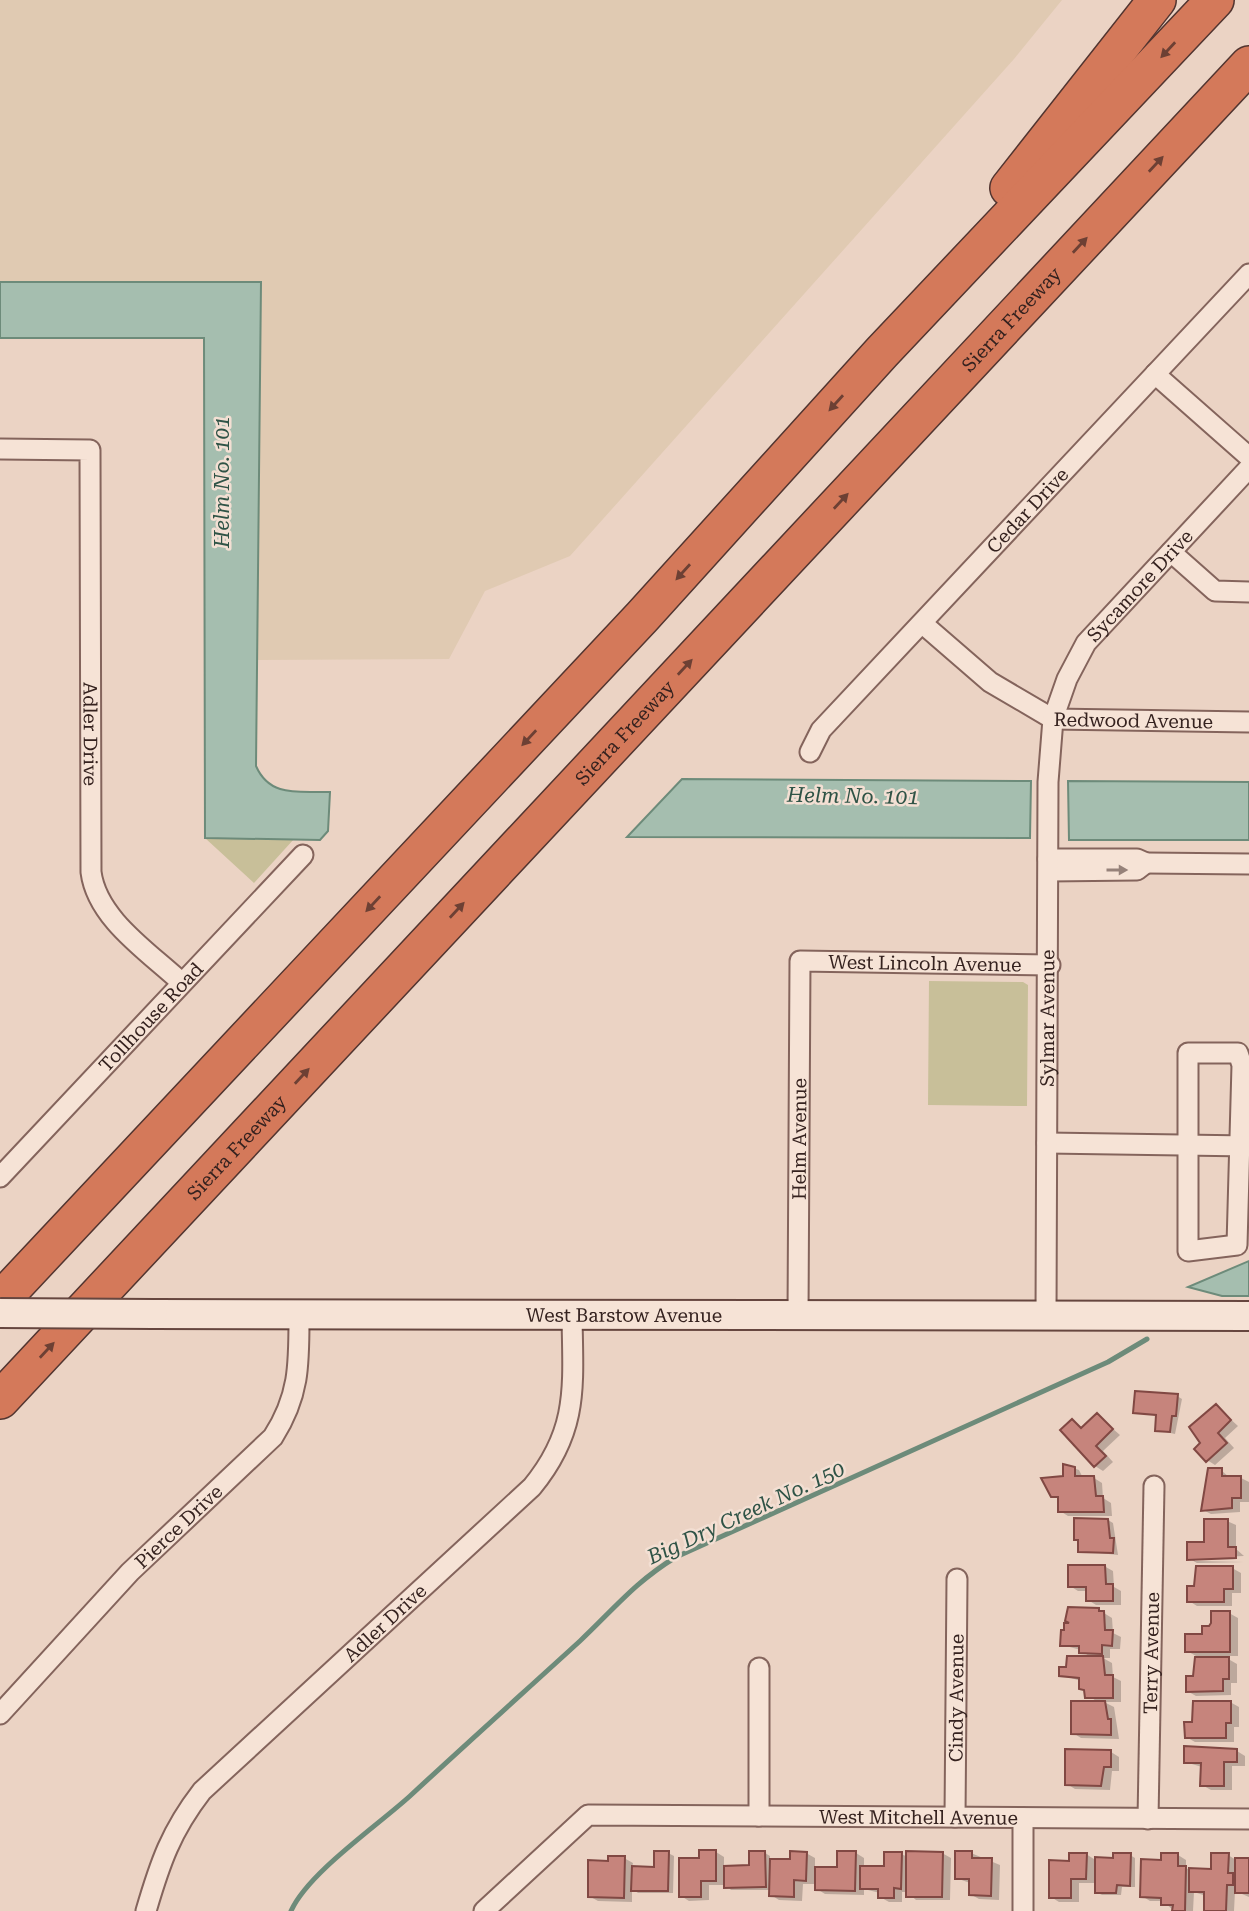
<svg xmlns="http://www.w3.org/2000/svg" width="1249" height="1911" viewBox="0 0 1249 1911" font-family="'Roboto Serif',serif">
  <rect width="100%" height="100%" fill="#ebd3c4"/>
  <path fill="#e0cab2" d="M0,0H1062L1014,59L570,556L485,591L449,659L257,660L261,282H0Z"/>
  <path fill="#c8bf99" d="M205,838L294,839L254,883Z
    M929,981L1023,982L1028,985L1027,1106L928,1105Z"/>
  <path fill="#a5beaf" stroke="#6d8b7a" stroke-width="2" d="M0,282H261L256,766C270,798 299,791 330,792L328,831L320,840L205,838L204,338H0Z
    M682,779L1031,781L1030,838L627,837Z
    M1068,781L1249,782V840H1069Z
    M1249,1261V1296H1222L1188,1287Z"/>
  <path fill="#0003" d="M1177,1396L1182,1399L1175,1434L1157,1430L1158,1416L1135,1412Z
    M1216,1406L1238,1426L1225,1438L1234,1448L1215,1465L1207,1460L1202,1444Z
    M1097,1415L1120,1435L1103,1451L1113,1462L1103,1471L1095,1466L1073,1421L1083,1428Z
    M1065,1465L1079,1470L1083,1478H1094L1102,1483L1103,1498L1111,1503L1112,1516H1068L1060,1511V1500L1052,1495L1065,1478Z
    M1221,1470L1230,1478H1241L1249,1482V1502H1240V1512L1211,1514L1203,1510Z
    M1108,1520L1113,1523L1118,1555L1080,1551V1542L1075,1539Z
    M1227,1521L1236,1525V1549L1244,1556L1195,1558V1561L1244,1562L1197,1563L1188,1558Z
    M1104,1566L1113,1571L1114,1587L1121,1591V1605H1096L1088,1600V1591H1078L1070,1586Z
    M1232,1568L1241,1573V1593H1232V1606H1197L1189,1601L1196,1587Z
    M1099,1610L1112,1618L1113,1633L1121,1637L1120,1649H1110V1658H1103L1112,1663L1113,1677L1121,1681V1702H1104L1114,1707L1119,1739L1081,1738L1073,1733L1097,1702L1080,1688L1081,1681L1061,1675L1090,1657L1081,1650L1062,1645Z
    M1229,1613L1238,1618V1656H1223L1237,1664V1683H1231V1695L1196,1696L1187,1691L1194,1678L1196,1656L1187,1651Z
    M1230,1702L1239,1707V1727H1234V1742H1195L1186,1737L1194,1723Z
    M1237,1751L1245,1756V1766H1232V1790H1211L1202,1785V1767L1185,1762Z
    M1111,1752L1119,1757V1771H1112L1110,1790L1075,1789L1067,1784Z
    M716,1852L724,1857V1867H750L765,1853L770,1856V1860L791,1861L806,1853L815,1858V1868L839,1869L856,1853L864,1858V1868H886L901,1854L908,1857L942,1853L951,1858L950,1900H916L907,1892H902V1902H889L880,1897V1893L864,1889V1895L825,1894L817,1889V1884H803L802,1901L779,1900L771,1895V1890H731L726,1885H709V1900L689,1901L681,1896L700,1860Z
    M668,1853L674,1856L673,1893H638L632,1889V1902L598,1901L589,1896L610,1863L624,1858L633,1863L632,1868L655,1869Z
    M971,1853L1000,1865L999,1900L979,1899L970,1894V1883L956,1878Z
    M1086,1854L1097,1861L1130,1855L1135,1858V1887H1122L1121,1895H1102L1096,1892L1097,1883H1079V1902H1059L1051,1897L1071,1863Z
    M1178,1855L1186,1860V1868L1190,1870L1213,1871L1228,1855L1236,1860H1249V1897L1235,1891L1234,1911H1206V1896L1194,1892L1193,1911H1174L1163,1901H1150L1142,1896L1163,1862Z"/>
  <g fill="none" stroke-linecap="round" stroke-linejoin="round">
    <path stroke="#6d8b7a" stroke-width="5" d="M291,1911C308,1873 377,1826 410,1796C466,1744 523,1693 580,1641C614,1609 635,1582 676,1557L1108,1362L1147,1339"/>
  </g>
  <path fill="#c6847c" stroke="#814843" stroke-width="2" d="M1135,1391L1178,1394L1176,1416H1172L1170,1432L1155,1431L1156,1415L1133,1413Z
    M1216,1404L1231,1420L1218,1433L1227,1443L1206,1462L1194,1449L1200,1443L1189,1427Z
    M1097,1413L1113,1429L1096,1446L1106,1456L1094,1467L1060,1430L1072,1419L1081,1428Z
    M1063,1464L1075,1467V1476H1094L1096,1496H1103L1104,1512H1058V1497H1051L1041,1478L1063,1476Z
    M1208,1468H1222V1476H1241V1498H1232V1508L1201,1511Z
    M1074,1518L1108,1519L1110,1538H1114L1113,1553L1078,1552V1540H1074Z
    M1204,1519H1228V1547H1236V1558L1187,1560V1542H1204Z
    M1068,1565H1105L1106,1584H1113V1601H1086V1587H1068Z
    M1196,1566H1233V1589H1224V1602H1187V1586H1194Z
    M1068,1607L1099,1608V1611H1104L1105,1630H1113L1112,1646L1102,1645V1654L1079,1653V1646H1060L1061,1630H1064V1623H1069L1065,1621Z
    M1211,1611H1230V1652H1185V1634H1202V1626H1209L1211,1623Z
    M1067,1656H1103L1105,1675H1113V1698H1085L1084,1690L1079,1689V1678L1059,1676V1667H1066Z
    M1195,1657H1229V1679H1223V1691L1186,1692V1676H1193Z
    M1071,1701H1105L1108,1719H1111V1735L1071,1734Z
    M1193,1701H1231V1723H1226V1738H1185L1184,1722H1192Z
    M1184,1746L1237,1749V1762H1224V1786H1200L1201,1763H1184Z
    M1065,1749L1111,1750V1767H1104L1101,1786L1065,1785Z
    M699,1850H716V1881H701V1897H679V1858H699Z
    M654,1851H669L668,1891H631L632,1866L654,1867Z
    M749,1851H765L766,1887L724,1888V1866L749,1865Z
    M790,1851L807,1852L806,1881L794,1880V1897L769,1896L770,1859H790Z
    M837,1851H856L855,1891L815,1890V1867H837Z
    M906,1851L943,1852L942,1897H906Z
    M955,1851H972V1858H992L991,1896L969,1895V1879H955Z
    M884,1852H902L901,1889L894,1888V1898H878V1889H860V1866H884Z
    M1069,1853H1087L1086,1879H1071V1898H1049V1860L1069,1861Z
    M1113,1853H1131L1130,1886L1117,1885L1116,1893H1095V1857L1113,1858Z
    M1161,1853H1178V1866H1186L1185,1911H1172L1173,1905H1161V1898L1140,1897L1141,1859L1161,1860Z
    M1211,1853H1229L1228,1873H1233V1885H1227L1226,1911H1204V1892H1189V1868L1211,1869Z
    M608,1856H625L624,1898L588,1897V1860L608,1861Z
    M1235,1858H1249V1893H1235Z"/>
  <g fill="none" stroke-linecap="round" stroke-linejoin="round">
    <defs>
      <g id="street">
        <path d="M1155,374L1249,457"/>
        <path id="s1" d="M0,449L90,450L91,872C97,919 149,952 182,983"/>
        <path d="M1171,552L1215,591L1249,592"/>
        <path id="s2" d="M923,624L990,682L1053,719L1249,722"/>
        <path id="s3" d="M810,752L821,730L1249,274"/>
        <path d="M1048,859H1137L1146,863L1137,870L1049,871"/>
        <path d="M1146,863L1249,864"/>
        <path d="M1188,1053H1238L1242,1065L1237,1245L1188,1251Z"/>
        <path d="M1047,1143L1249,1146"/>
        <path id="s4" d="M0,1177L303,855"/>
        <path id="s5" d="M798,1316L800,961L1050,965"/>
        <path id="s6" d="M1046,1317L1048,782L1053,719L1067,679L1086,643L1249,468"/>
        <path d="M759,1668V1816"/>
        <path id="s7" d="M0,1714L130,1572L273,1437C300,1395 299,1363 299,1314"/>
        <path id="s8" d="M955,1817L957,1579"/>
        <path id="s9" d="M1148,1819L1154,1486"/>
        <path id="s10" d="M146,1911C160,1863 171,1831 202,1791L532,1487C579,1430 573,1386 572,1316"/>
        <path id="s11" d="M484,1911L588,1815L1249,1819"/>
        <path d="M1023,1911V1818"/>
      </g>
      <g id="secondary">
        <path id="s12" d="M153,1314L1249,1316"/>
      </g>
      <g id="highway">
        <path d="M1009,188L1157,0"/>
        <path d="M0,1301L642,617L882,352L1215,0"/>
        <path id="s13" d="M0,1400L1249,65"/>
      </g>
    </defs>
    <use href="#street" stroke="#84645c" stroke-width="23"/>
    <use href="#secondary" stroke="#66463f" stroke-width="32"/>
    <use href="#highway" stroke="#523530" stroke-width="40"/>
    <use href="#street" stroke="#f6e3d6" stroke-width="19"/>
    <use href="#secondary" stroke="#f6e3d6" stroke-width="28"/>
    <use href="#highway" stroke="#d4795a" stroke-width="37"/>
    <defs>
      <path id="secondary-bridge" d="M0,1313L153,1314"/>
    </defs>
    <use href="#secondary-bridge" stroke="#66463f" stroke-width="32" stroke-linecap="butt"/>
    <use href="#secondary-bridge" stroke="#f6e3d6" stroke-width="28"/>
  </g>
  <defs><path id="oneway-solid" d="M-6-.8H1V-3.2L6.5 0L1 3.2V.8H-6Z" transform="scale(1.75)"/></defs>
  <g fill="#6d4034">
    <use href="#oneway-solid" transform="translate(1168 50) rotate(133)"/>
    <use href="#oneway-solid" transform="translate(1156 164) rotate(-47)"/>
    <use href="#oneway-solid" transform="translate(1080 245) rotate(-47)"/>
    <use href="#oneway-solid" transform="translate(836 403) rotate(132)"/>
    <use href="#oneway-solid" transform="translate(841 501) rotate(-47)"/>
    <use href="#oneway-solid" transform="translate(683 572) rotate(132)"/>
    <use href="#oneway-solid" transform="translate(685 667) rotate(-47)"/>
    <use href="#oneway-solid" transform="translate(529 738) rotate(133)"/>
    <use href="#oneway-solid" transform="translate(373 904) rotate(133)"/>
    <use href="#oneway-solid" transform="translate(457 910) rotate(-47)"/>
    <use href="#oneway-solid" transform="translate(302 1076) rotate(-47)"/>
    <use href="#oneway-solid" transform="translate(47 1350) rotate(-47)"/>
  </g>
  <use fill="#96827a" href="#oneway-solid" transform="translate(1117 870)"/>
  <g text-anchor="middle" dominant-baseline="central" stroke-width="5" stroke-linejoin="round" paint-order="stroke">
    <g font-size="19" fill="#35221f" stroke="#f3dfd3">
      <text stroke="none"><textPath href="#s13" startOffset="1480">Sierra Freeway</textPath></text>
      <text stroke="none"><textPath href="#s3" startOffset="326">Cedar Drive</textPath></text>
      <text stroke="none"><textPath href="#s6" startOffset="760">Sycamore Drive</textPath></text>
      <text stroke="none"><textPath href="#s2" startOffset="242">Redwood Avenue</textPath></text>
      <text stroke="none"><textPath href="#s13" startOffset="914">Sierra Freeway</textPath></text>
      <text stroke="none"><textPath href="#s1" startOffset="374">Adler Drive</textPath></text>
      <text stroke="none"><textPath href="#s5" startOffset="480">West Lincoln Avenue</textPath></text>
      <text stroke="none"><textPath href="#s4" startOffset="220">Tollhouse Road</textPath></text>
      <text stroke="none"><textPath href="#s6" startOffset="299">Sylmar Avenue</textPath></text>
      <text stroke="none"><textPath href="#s5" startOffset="177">Helm Avenue</textPath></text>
      <text stroke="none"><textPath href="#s13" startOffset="346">Sierra Freeway</textPath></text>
      <text stroke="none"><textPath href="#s12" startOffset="471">West Barstow Avenue</textPath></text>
      <text stroke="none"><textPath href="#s7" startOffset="259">Pierce Drive</textPath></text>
      <text stroke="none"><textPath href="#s10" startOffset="382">Adler Drive</textPath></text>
      <text stroke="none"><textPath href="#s9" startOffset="166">Terry Avenue</textPath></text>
      <text stroke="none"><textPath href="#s8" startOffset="119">Cindy Avenue</textPath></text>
      <text stroke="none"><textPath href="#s11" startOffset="472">West Mitchell Avenue</textPath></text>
    </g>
    <g font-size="21" font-style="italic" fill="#2f5346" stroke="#f3dfd3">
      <text transform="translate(222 482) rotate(-90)">Helm No. 101</text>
      <text transform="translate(853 796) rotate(1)">Helm No. 101</text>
      <text transform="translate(746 1513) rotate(-25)">Big Dry Creek No. 150</text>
    </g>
  </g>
</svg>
